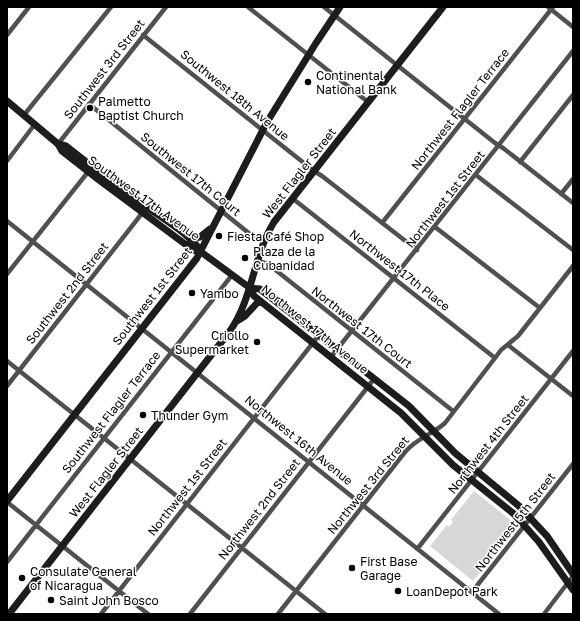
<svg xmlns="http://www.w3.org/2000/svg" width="580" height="621" viewBox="0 0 580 621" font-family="'Golos Text',sans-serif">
  <rect width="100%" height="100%" fill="#fff"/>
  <path fill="#d7d7d7" d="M474,491L518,526L473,581L430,546L447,525L449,527L453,522L451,520Z"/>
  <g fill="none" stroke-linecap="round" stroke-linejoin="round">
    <path stroke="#505050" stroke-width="4.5" d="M248,7L368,102
      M324,7L495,143L503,148L573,203
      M548,7L573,27
      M7,35L29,7
      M143,35L314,171L322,176L417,250
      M89,104L256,239L264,242
      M24,115L111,7
      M58,144L166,7
      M7,161L35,124
      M520,162L573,95
      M476,175L573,250
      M561,194L573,179
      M292,198L495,358
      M7,221L499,614
      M382,223L553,7
      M435,227L540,308
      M257,260L268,264L453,411
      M7,274L88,172
      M508,345L573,396
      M331,357L573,51
      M7,361L325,614
      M7,386L143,212
      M7,502L148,614
      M418,548L573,351
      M7,562L232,275
      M472,592L573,464
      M101,614L319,335
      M190,614L374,379
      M278,614L405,452C417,438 433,434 445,423L495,358L501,350L518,336L573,266
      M544,614L573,576"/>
    <path stroke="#1d1d1d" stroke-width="7" d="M7,101L58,144L62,151L99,180L193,250L201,252L250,288L260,289L409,406L455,453L519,506L547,536L573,574
      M58,144L66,146C91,166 118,186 144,205C160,217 192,235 201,252
      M190,239L200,237L210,229
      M250,288L254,296L401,413L453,465L514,514L539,542L573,590
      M237,321L245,316L257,303L261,302
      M7,501L197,258L267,122L316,43L340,7
      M9,614L230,331C253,298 253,256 274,222L443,7"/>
  </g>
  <g fill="#000" stroke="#fff" stroke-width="1.5">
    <circle cx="308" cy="82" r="4"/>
    <circle cx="90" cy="108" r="4"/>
    <circle cx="219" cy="236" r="4"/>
    <circle cx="245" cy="258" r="4"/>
    <circle cx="192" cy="293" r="4"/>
    <circle cx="257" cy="342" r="4"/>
    <circle cx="143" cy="415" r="4"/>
    <circle cx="352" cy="568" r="4"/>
    <circle cx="22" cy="578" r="4"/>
    <circle cx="398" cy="591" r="4"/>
    <circle cx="51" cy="600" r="4"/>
  </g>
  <g text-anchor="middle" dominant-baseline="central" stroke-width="3" stroke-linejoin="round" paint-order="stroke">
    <g font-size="12" fill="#000" stroke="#fff">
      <text transform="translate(104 69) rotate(-52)">Southwest 3rd Street</text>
      <text transform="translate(235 95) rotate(39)">Southwest 18th Avenue</text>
      <text transform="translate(460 109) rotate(-52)">Northwest Flagler Terrace</text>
      <text transform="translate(299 173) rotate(-52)">West Flagler Street</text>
      <text transform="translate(191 174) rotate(39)">Southwest 17th Court</text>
      <text transform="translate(144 198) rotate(36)">Southwest 17th Avenue</text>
      <text transform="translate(445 199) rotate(-52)">Northwest 1st Street</text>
      <text transform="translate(400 270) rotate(38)">Northwest 17th Place</text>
      <text transform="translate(67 293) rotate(-52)">Southwest 2nd Street</text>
      <text transform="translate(152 296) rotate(-52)">Southwest 1st Street</text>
      <text transform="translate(362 327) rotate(38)">Northwest 17th Court</text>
      <text transform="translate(315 329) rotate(39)">Northwest 17th Avenue</text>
      <text transform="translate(111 412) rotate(-52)">Southwest Flagler Terrace</text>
      <text transform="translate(299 440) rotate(39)">Northwest 16th Avenue</text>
      <text transform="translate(488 444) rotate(-52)">Northwest 4th Street</text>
      <text transform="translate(106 472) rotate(-52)">West Flagler Street</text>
      <text transform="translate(368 485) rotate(-51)">Northwest 3rd Street</text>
      <text transform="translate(187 487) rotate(-52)">Northwest 1st Street</text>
      <text transform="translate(259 509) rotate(-52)">Northwest 2nd Street</text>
      <text transform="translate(515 522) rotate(-52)">Northwest 5th Street</text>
    </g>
    <g font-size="12" fill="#000" stroke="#fff" text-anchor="start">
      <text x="316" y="75">Continental<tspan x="316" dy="14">National Bank</tspan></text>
      <text x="98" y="101">Palmetto<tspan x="98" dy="14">Baptist Church</tspan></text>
      <text x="227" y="236">Fiesta Café Shop</text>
      <text x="253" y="251">Plaza de la<tspan x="253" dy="14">Cubanidad</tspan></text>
      <text x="200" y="293">Yambo</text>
      <text x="249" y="335" text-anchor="end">Criollo<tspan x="249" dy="14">Supermarket</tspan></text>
      <text x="151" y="415">Thunder Gym</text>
      <text x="360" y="561">First Base<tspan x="360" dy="14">Garage</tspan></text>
      <text x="30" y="571">Consulate General<tspan x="30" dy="14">of Nicaragua</tspan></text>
      <text x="406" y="591">LoanDepot Park</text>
      <text x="59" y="600">Saint John Bosco</text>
    </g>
  </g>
  <rect width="580" height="621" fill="none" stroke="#000000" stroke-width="16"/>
</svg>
